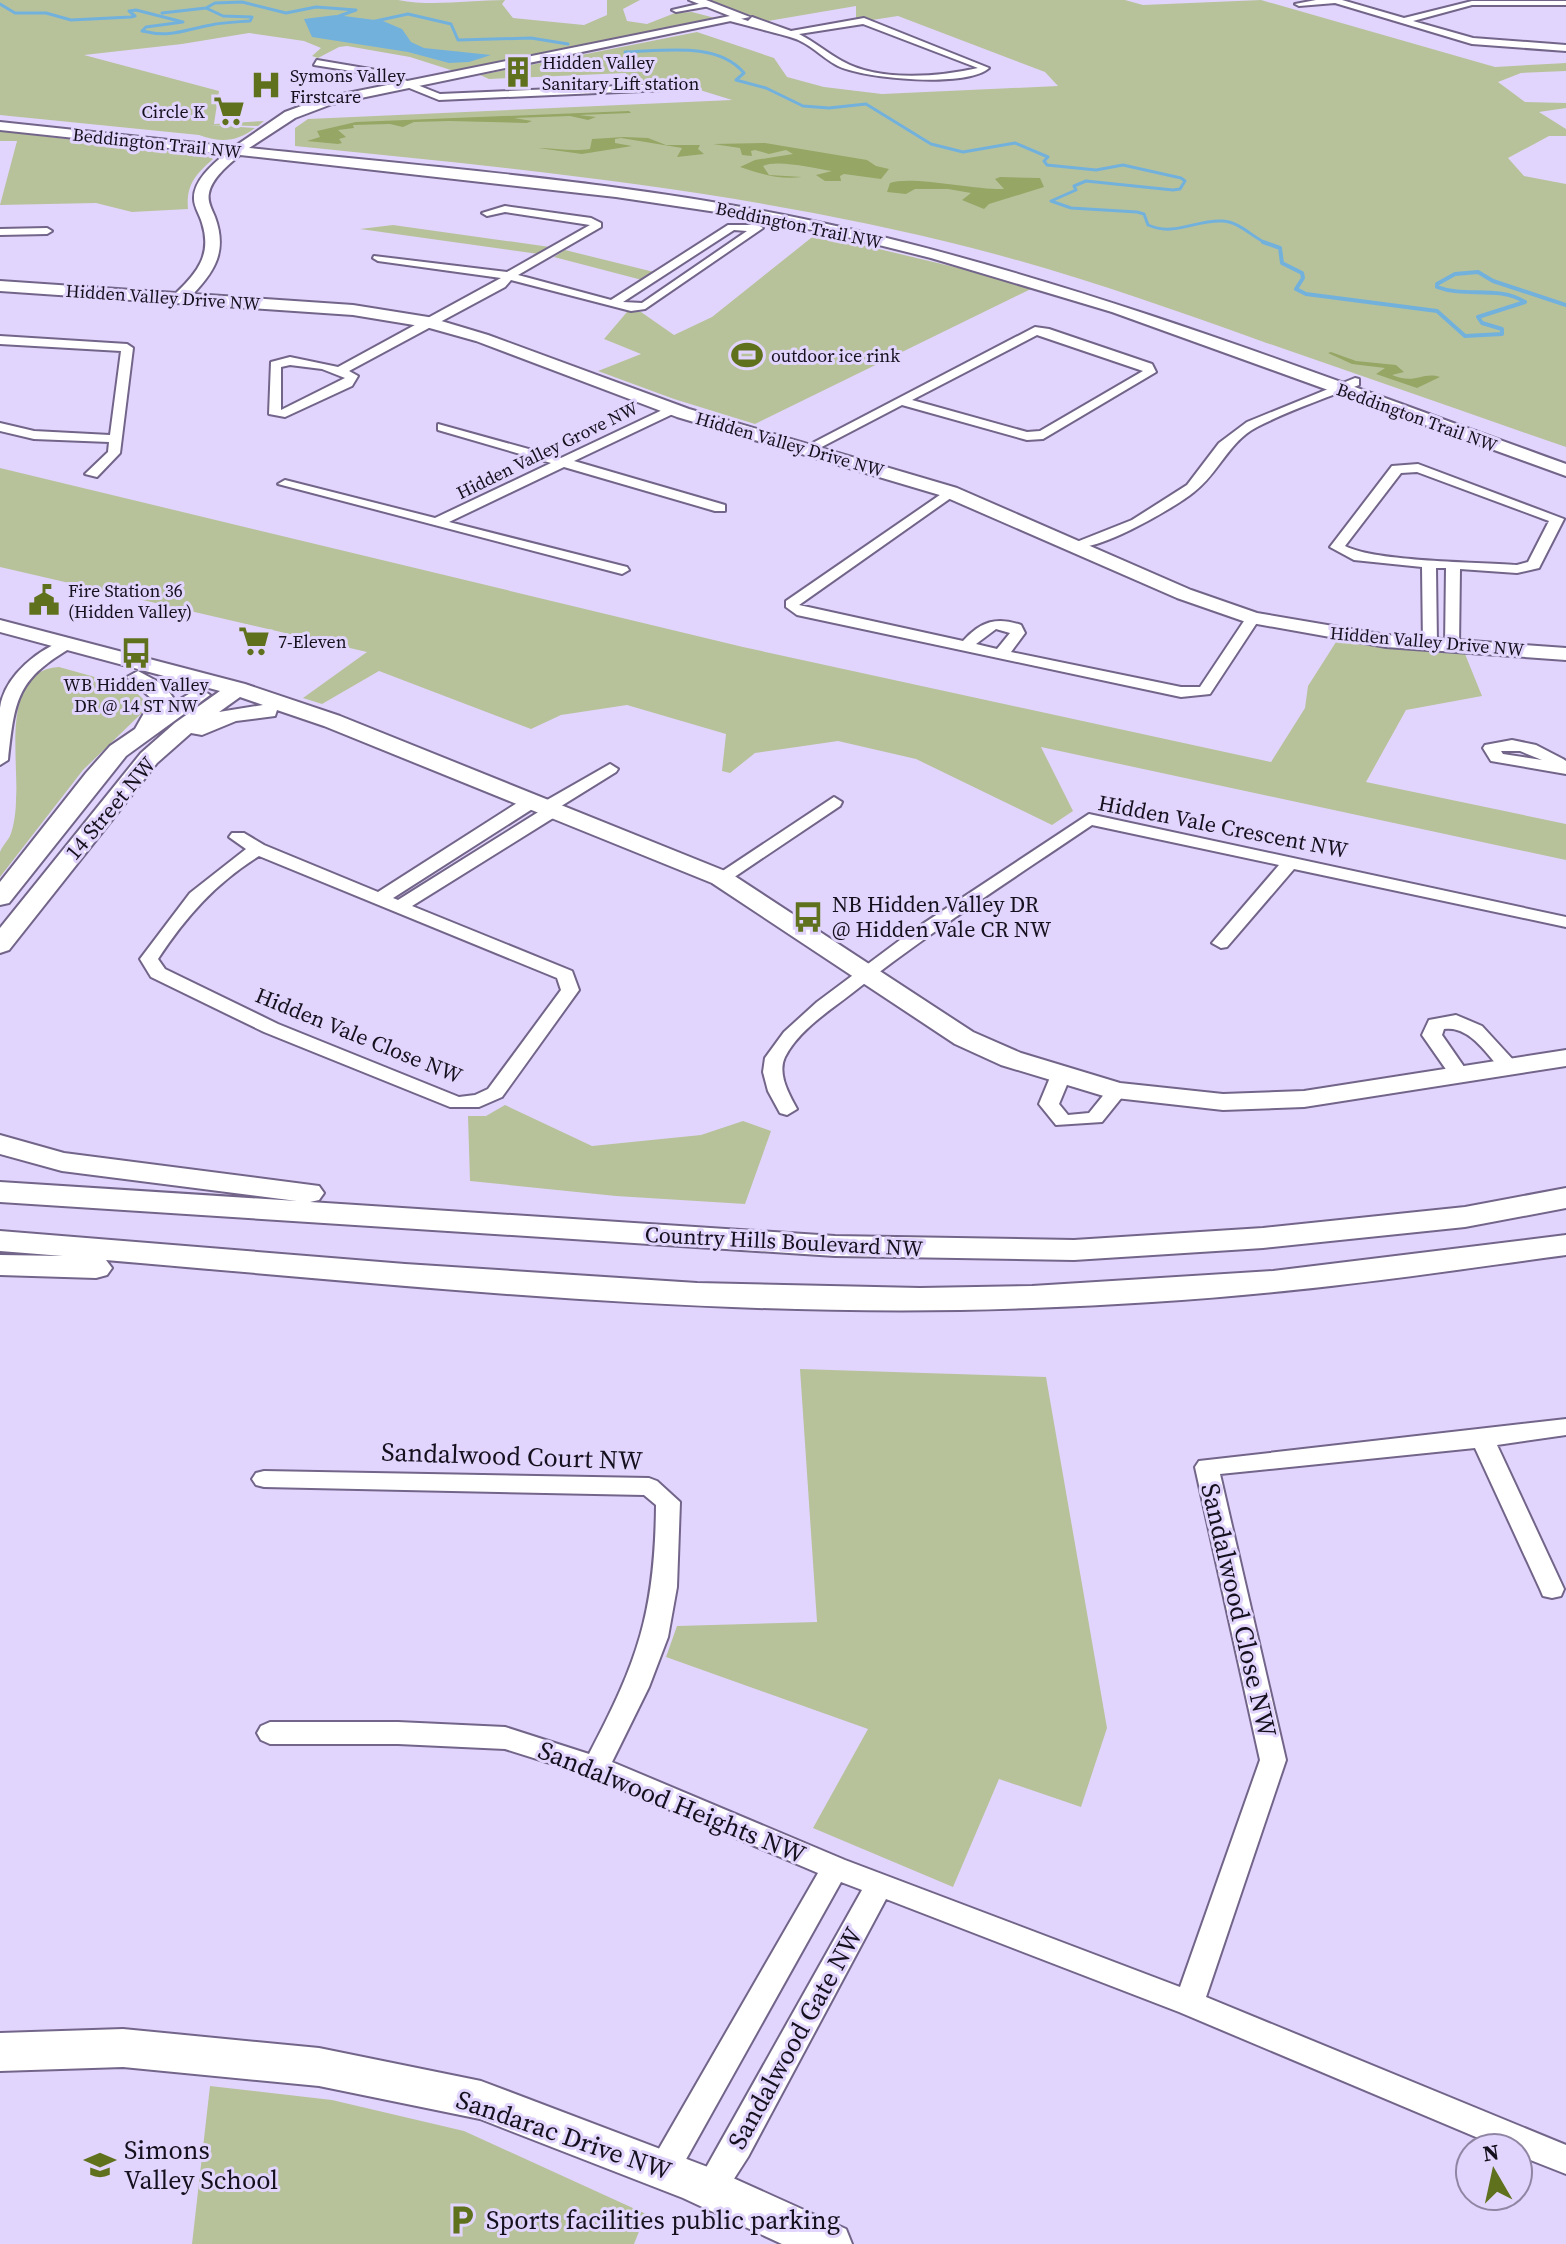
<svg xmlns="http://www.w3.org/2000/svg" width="1566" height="2244" viewBox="0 0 1566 2244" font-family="'Source Serif 4',serif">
  <rect width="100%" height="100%" fill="#e2d5fd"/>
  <path fill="#b7c29b" d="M0,0H398C434,7 469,0 505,0L502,4L513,18L584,25L607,15V0H640L623,9L627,21L647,24L675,13L692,12L715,18L454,71L410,57L347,46L339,47L318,58L312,56L321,48L304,41L249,33L182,44L84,55L219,91L214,124L264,121L258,126L210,125L255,128C236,142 222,143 199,135L0,115Z
    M702,0H1125L1143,5L1261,0L1495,67L1566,63V71L1521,73L1498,82L1525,102L1566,103V108L1539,112L1566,129V136H1549L1508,158L1524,176L1566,184V447C1464,412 1363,376 1261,341C1166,307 1070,273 972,248C750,191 523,169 295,146V128L308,119L732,100L674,82L631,87L626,73L489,79L480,75L697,32L774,58L787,77L824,87L882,94L1058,86L1045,72L898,16L872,20L856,18V6L768,21Z
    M0,131L210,156L213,159C195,175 186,185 188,209L132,212L96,203L0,205L17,141H0Z
    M393,225L550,247L539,254L360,229Z
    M816,234L967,270L1031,289L755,424L674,399L598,371L641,354L604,339L627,312H641L674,335L712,317Z
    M565,250L654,272L642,280L554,257Z
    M0,468L743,647L1271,762L1305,708L1308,686L1336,642L1465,654L1482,696L1406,710L1366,782L1566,824V860L1041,747L1073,811L1052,825L916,759L838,741L755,753L730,773L722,771L726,734L627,705L561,715L531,729L379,671L322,704L303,698L367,652L0,567Z
    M59,667L131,687L144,700V711L83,770L0,877C0,870 0,858 0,852C2,847 7,841 10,836C14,826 16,811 16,799C19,760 0,670 59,667Z
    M505,1105L592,1146L701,1135L743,1121L771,1131L745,1204L616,1196L470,1181L468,1116H486Z
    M800,1369L1046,1377L1107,1728L1081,1807L999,1779L953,1887L813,1828L868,1729L666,1657L677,1626L817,1622Z
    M210,2086L332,2100L464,2131L646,2214L634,2244H192Z"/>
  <path fill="#96a665" d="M629,111L631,113L579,115L596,117L588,120L570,116L514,118L532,121L527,123L449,121L414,122L403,127L390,124L353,125L354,128L338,130L346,137L339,139L342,143L338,144L307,141L320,137L317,131L356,122Z
    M624,137L648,138L666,145H700L698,149L704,154L677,157L682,148L621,138L615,139V143L632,146L582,154L538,148C554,148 573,152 590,149L592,139Z
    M765,143L867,160L876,166L889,169L881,179L844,174L840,176L841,181H825L816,175L832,171C814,168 776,159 763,166L769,175L802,177C779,180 761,174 740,167L755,160L793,154L786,150L769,154L755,150L751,151L752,156L742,155L740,148L713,144Z
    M1000,177L1040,178L1044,187L989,204L984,209L962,200L971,193L948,189H915L906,194L887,192L890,183C910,175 976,190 1004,189L995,179Z
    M1331,352L1356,361L1396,365L1404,372L1392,375C1416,385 1422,371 1440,377L1417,388L1376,374L1385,368L1352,364L1328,353Z"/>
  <path fill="#73b1dd" d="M336,15L383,21L402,29L411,42L424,48L491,55L469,62L449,63L408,52L312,37L304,19Z"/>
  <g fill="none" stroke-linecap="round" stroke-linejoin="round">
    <path stroke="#73b1dd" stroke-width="3" d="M0,4L15,13H46L71,20L131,17L135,16L129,11L136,10L183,22L146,27L142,31C172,38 183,30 211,25C224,22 237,22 250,21L252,17L223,16L206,8L215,3L242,2L286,13L316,7L356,10L339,16
      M162,13L206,8
      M371,22L408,14L451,24L458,40L531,38L568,44
      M625,52C662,51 718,41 744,73L736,80L766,88L803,106L829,108L866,104L931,144L963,152L1015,143L1048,157L1044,161L1047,165L1096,170L1123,165L1181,178L1185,181L1180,189L1173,190L1086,181L1074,186L1076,190L1051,201L1071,208L1137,212L1144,214L1148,225C1175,237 1196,219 1223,221C1240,222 1253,238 1268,244"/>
    <path stroke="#73b1dd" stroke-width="4" d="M1263,242L1280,248L1282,263L1302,273L1303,278L1296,289L1306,294L1437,311L1465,336L1502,334V329L1482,323L1478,317L1525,302C1498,285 1466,298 1437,287V284L1455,274L1478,272L1493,281L1566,305"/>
    <defs>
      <path id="street" d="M1316,0H1342L1404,18L1472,1H1566V5H1472L1413,21L1473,38L1566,45V51L1472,44L1335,3L1299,6L1295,4Z
        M707,2L710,6L676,12L672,10Z
        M733,16L748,21L752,17L791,31L864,18L989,68C967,88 865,79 838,66C821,57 809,42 790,37C771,32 750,26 730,21ZM863,24L978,68C939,77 879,82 842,61C827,53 815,42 799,34Z
        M317,60L382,71L440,94L665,84L670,87L665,90L439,100L377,75L314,65Z
        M505,206L591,218L601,223V227L518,275L611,300L728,225H758L763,228L645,309L631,311L511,280L505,287L349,371L358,376L352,386L285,417L269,414L271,362L290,357L338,367L501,278L378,261L373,258L374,256L507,272L590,225L505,212L487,216L482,213ZM734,230L747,231L642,303L623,302ZM290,365L322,369L345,378L281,410V367Z
        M0,229L47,228L52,231L47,234L0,235Z
        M1035,327L1049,329L1152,364L1156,372L1043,439L1027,440L902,405L812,452L801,449ZM1037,335L1143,371L1040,431L1027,432L912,400Z
        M0,336L127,344L133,348L120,453L97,477L85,474L108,452L109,442L34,439L0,431V423L34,431L110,435L121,351L0,344Z
        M1355,378L1359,379V385C1326,398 1290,410 1257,427C1228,442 1219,473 1194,492C1176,507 1087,559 1069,545L1132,520L1187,485L1219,443L1247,422Z
        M673,405L677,406V412L574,461L725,505V511H715L564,467L449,522L627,567L629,570L622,574L278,484L285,480L435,518L551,463L438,430V424L561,458Z
        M1418,464L1564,519L1539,568L1517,573L1460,569L1459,646L1452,650L1445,646L1446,568H1436L1437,645L1430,649L1423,645L1422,567L1354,560L1330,547L1392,466ZM1417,472L1549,521L1528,562L1517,565C1477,562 1376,562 1345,546L1401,473Z
        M950,488L955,489V495L799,605L963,641C980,622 996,616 1021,625L1025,633L1011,652L1181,687H1200L1248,615H1258L1260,618L1210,694L1181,697L797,615L786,607V601ZM996,629L1010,633L997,649L976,644Z
        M69,639L74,640V646C17,679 15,697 8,760L0,765C0,746 0,726 0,708C4,676 40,647 69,639Z
        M1512,740L1536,745L1563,759L1566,761V774L1491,761L1483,748L1485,745ZM1501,751H1520L1542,760L1503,754Z
        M610,764L618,769L616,772L558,808V815L412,906L572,971L579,990L502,1097L479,1107H450L264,1032L151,977L140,959L190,893L246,849L229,837L232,833H244L264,845L378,892L525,798H537L539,802L537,806L393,898L398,900L540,811V804ZM259,856L557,978L561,990L488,1089L475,1095L459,1097L278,1024L165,969L158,959C186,916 216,883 259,856Z
        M834,797L842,802L840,806L727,882L721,883L712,878Z
        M1089,814L1566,917V927L1294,869L1227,947L1221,948L1212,943L1279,865L1092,825C1011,880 928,933 851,994C829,1011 798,1031 785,1057C777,1074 789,1094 797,1109L787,1115L780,1113L768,1091L763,1072L765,1058L784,1032L817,1002L912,931Z
        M1456,1015L1482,1026L1516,1063L1519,1067L1516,1071H1502C1487,1054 1469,1025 1444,1029L1442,1035L1469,1074L1459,1080L1452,1078L1422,1035L1429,1020Z
        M1061,1069L1071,1075L1059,1104L1068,1115L1089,1113L1110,1087L1117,1085L1127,1091L1102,1122L1056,1125L1039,1104L1051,1075Z
        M1566,1419V1435L1497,1445L1564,1589L1561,1596L1552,1598L1543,1596L1540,1589L1475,1448L1220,1474L1286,1760L1206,1997L1566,2145V2174L1518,2155V2148H1502L1179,2012L886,1899L748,2157L721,2199L710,2204L699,2199L694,2189L862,1890L841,1882L675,2179L664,2183L653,2179L648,2169L653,2159L818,1873L588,1775L505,1749L398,1744H270L261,1740L257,1733L261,1726L270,1722H398L505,1727L589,1754C638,1661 655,1612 656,1505L644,1495L264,1487L256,1485L252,1479L256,1473L264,1471L649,1478L657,1481L680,1502L677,1587L668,1637L649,1687L612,1762L845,1860L1180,1987L1260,1760L1195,1467L1199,1461Z"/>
      <path id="secondary" d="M689,0H706L750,17L332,104L295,118L249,148C448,169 650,183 845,228C1092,285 1328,378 1566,464V476L1112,312L931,258L843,236L730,214L616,197L240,155C228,165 212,178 209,193C207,202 212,209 215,217C227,250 216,270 193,294L353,305L428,317L488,335L689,409L957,488L1191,590L1257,613L1386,635L1566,648V660L1386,647L1246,622L1177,598L943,496L677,417L476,341L426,327L353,315L0,291V281L176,293C198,272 212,254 202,223C200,215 194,207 194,199C193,181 213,164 225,154L0,130V122L234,147L285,112L323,98L730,16Z
        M0,620L245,684L340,716L730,873L973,1032L1021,1053L1120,1083L1223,1094L1304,1091L1566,1050V1066L1304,1107L1223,1110L1107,1097L1001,1065L955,1044L712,883L324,726L277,710L275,716L236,721L202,735L191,733L157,763L9,950L0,953V928L141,753L175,723L220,691L0,632ZM240,697L263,705L219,712Z
        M138,671L164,685L174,699L172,704L199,688L210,695L126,756L9,903L0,905V882L86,773L110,746L135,729L152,699L127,677Z
        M123,2029L319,2048L481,2081L713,2169L846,2229L852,2244H782L683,2198L480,2119L319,2086L123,2067L0,2071V2033Z"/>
      <path id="primary" d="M0,1135L64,1153L319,1186L324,1193L319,1200L310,1202L835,1236L1074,1240L1263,1228L1465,1207L1566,1188V1208L1465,1227L1263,1248L1074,1260L835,1256L0,1202V1182L297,1201L62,1171L0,1154Z
        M0,1231L405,1264L697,1283L920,1288L1032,1286L1273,1271L1566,1235V1255C1469,1268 1371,1283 1274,1292C1194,1300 1112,1305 1032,1308C723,1320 413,1286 106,1260L112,1268L107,1275L96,1278L0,1275V1255L63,1256L0,1251Z"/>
    </defs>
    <use href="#street" stroke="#726589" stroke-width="4"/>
    <use href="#secondary" stroke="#726589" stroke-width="4"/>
    <use href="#primary" stroke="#726589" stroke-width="4"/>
    <use href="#street" fill="#fff" fill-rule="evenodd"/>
    <use href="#secondary" fill="#fff" fill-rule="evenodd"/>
    <use href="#primary" fill="#fff" fill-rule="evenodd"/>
  </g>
  <defs>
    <symbol id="building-bare" viewBox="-9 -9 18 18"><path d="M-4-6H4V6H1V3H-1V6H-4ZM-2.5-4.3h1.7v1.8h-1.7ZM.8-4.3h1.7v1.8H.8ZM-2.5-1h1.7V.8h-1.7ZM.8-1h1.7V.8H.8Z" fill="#60711e" stroke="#e2d5fd" stroke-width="2.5" paint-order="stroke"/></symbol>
    <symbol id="hospital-bare" viewBox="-9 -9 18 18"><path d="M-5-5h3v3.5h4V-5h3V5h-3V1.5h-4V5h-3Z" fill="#60711e" stroke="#e2d5fd" stroke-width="2.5" paint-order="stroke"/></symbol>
    <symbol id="supermarket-bare" viewBox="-9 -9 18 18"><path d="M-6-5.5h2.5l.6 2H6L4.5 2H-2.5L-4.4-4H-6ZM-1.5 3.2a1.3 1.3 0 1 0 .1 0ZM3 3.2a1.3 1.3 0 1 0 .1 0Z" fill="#60711e" stroke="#e2d5fd" stroke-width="2.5" paint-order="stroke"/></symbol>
    <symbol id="stadium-bare" viewBox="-9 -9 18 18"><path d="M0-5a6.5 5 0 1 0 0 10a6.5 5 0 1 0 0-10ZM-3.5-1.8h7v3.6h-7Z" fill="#60711e" stroke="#e2d5fd" stroke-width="2.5" paint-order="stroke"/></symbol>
    <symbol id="civic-bare" viewBox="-9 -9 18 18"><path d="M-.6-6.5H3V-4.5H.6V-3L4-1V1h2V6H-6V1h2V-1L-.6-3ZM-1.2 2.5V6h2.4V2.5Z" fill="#60711e" stroke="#e2d5fd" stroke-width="2.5" paint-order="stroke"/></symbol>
    <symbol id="bus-bare" viewBox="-9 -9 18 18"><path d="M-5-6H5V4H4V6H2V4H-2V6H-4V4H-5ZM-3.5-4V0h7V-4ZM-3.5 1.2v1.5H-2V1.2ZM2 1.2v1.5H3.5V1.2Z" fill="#60711e" stroke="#e2d5fd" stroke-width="2.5" paint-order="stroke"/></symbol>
    <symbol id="school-bare" viewBox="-9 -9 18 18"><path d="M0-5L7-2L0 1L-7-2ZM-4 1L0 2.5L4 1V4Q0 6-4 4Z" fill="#60711e" stroke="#e2d5fd" stroke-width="2.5" paint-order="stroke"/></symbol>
    <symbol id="parking-bare" viewBox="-9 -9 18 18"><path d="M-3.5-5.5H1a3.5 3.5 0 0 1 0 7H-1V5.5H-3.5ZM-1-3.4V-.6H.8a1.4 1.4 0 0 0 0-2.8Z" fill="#60711e" stroke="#e2d5fd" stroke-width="2.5" paint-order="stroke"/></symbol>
  </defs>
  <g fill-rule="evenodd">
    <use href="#building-bare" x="496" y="50" width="44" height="44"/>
    <use href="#hospital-bare" x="244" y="63" width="44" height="44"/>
    <use href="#supermarket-bare" x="207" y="89" width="44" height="44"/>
    <use href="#stadium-bare" x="725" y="333" width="44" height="44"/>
    <use href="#civic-bare" x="22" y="578" width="44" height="44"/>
    <use href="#supermarket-bare" x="232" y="619" width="44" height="44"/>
    <use href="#bus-bare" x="114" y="631" width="44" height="44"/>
    <use href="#bus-bare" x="786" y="895" width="44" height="44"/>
    <use href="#school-bare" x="78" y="2143" width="44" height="44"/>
    <use href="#parking-bare" x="440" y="2198" width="44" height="44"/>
  </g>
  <g text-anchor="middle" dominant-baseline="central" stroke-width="6" stroke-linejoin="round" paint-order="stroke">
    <g font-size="18" fill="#15101e" stroke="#e2d5fd" text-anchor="start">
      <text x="542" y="62">Hidden Valley<tspan x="542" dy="21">Sanitary Lift station</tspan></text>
      <text x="290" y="75">Symons Valley<tspan x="290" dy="21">Firstcare</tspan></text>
      <text x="205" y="111" text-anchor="end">Circle K</text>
      <text x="771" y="355">outdoor ice rink</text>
      <text x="68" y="590">Fire Station 36<tspan x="68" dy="21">(Hidden Valley)</tspan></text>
      <text x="278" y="641">7-Eleven</text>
      <text x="136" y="684" text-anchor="middle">WB Hidden Valley<tspan x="136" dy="21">DR @ 14 ST NW</tspan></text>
    </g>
    <g font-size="18" fill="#15101e" stroke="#e2d5fd">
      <text transform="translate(157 143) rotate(6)">Beddington Trail NW</text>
      <text transform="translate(799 225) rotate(12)">Beddington Trail NW</text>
      <text transform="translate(163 297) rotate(4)">Hidden Valley Drive NW</text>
      <text transform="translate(1417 417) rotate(20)">Beddington Trail NW</text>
      <text transform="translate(790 444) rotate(16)">Hidden Valley Drive NW</text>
      <text transform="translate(547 450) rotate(-26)">Hidden Valley Grove NW</text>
      <text transform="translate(1427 641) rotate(5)">Hidden Valley Drive NW</text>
    </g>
    <g font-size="22" fill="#15101e" stroke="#e2d5fd">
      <text transform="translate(110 808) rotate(-50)">14 Street NW</text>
      <text transform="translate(1223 826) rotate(11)">Hidden Vale Crescent NW</text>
      <text transform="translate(359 1035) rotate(22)">Hidden Vale Close NW</text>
      <text transform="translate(784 1241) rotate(3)">Country Hills Boulevard NW</text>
    </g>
    <g font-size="22" fill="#15101e" stroke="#e2d5fd" text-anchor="start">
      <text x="832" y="904">NB Hidden Valley DR<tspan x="832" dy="25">@ Hidden Vale CR NW</tspan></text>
    </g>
    <g font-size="26" fill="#15101e" stroke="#e2d5fd">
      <text transform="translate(512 1456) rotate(2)">Sandalwood Court NW</text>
      <text transform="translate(1239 1610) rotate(77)">Sandalwood Close NW</text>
      <text transform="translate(672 1802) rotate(22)">Sandalwood Heights NW</text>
      <text transform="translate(795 2038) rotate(-61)">Sandalwood Gate NW</text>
      <text transform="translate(564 2135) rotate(19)">Sandarac Drive NW</text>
    </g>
    <g font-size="26" fill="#15101e" stroke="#e2d5fd" text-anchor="start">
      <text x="124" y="2150">Simons<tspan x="124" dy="30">Valley School</tspan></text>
      <text x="486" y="2220">Sports facilities public parking</text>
    </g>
  </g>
  <g transform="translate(1494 2172) rotate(351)"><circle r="38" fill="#e2d5fd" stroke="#9086a4" stroke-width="2"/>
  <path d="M0-6L14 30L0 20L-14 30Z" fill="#60711e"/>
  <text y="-12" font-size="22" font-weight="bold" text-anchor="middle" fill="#15101e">N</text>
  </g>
</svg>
